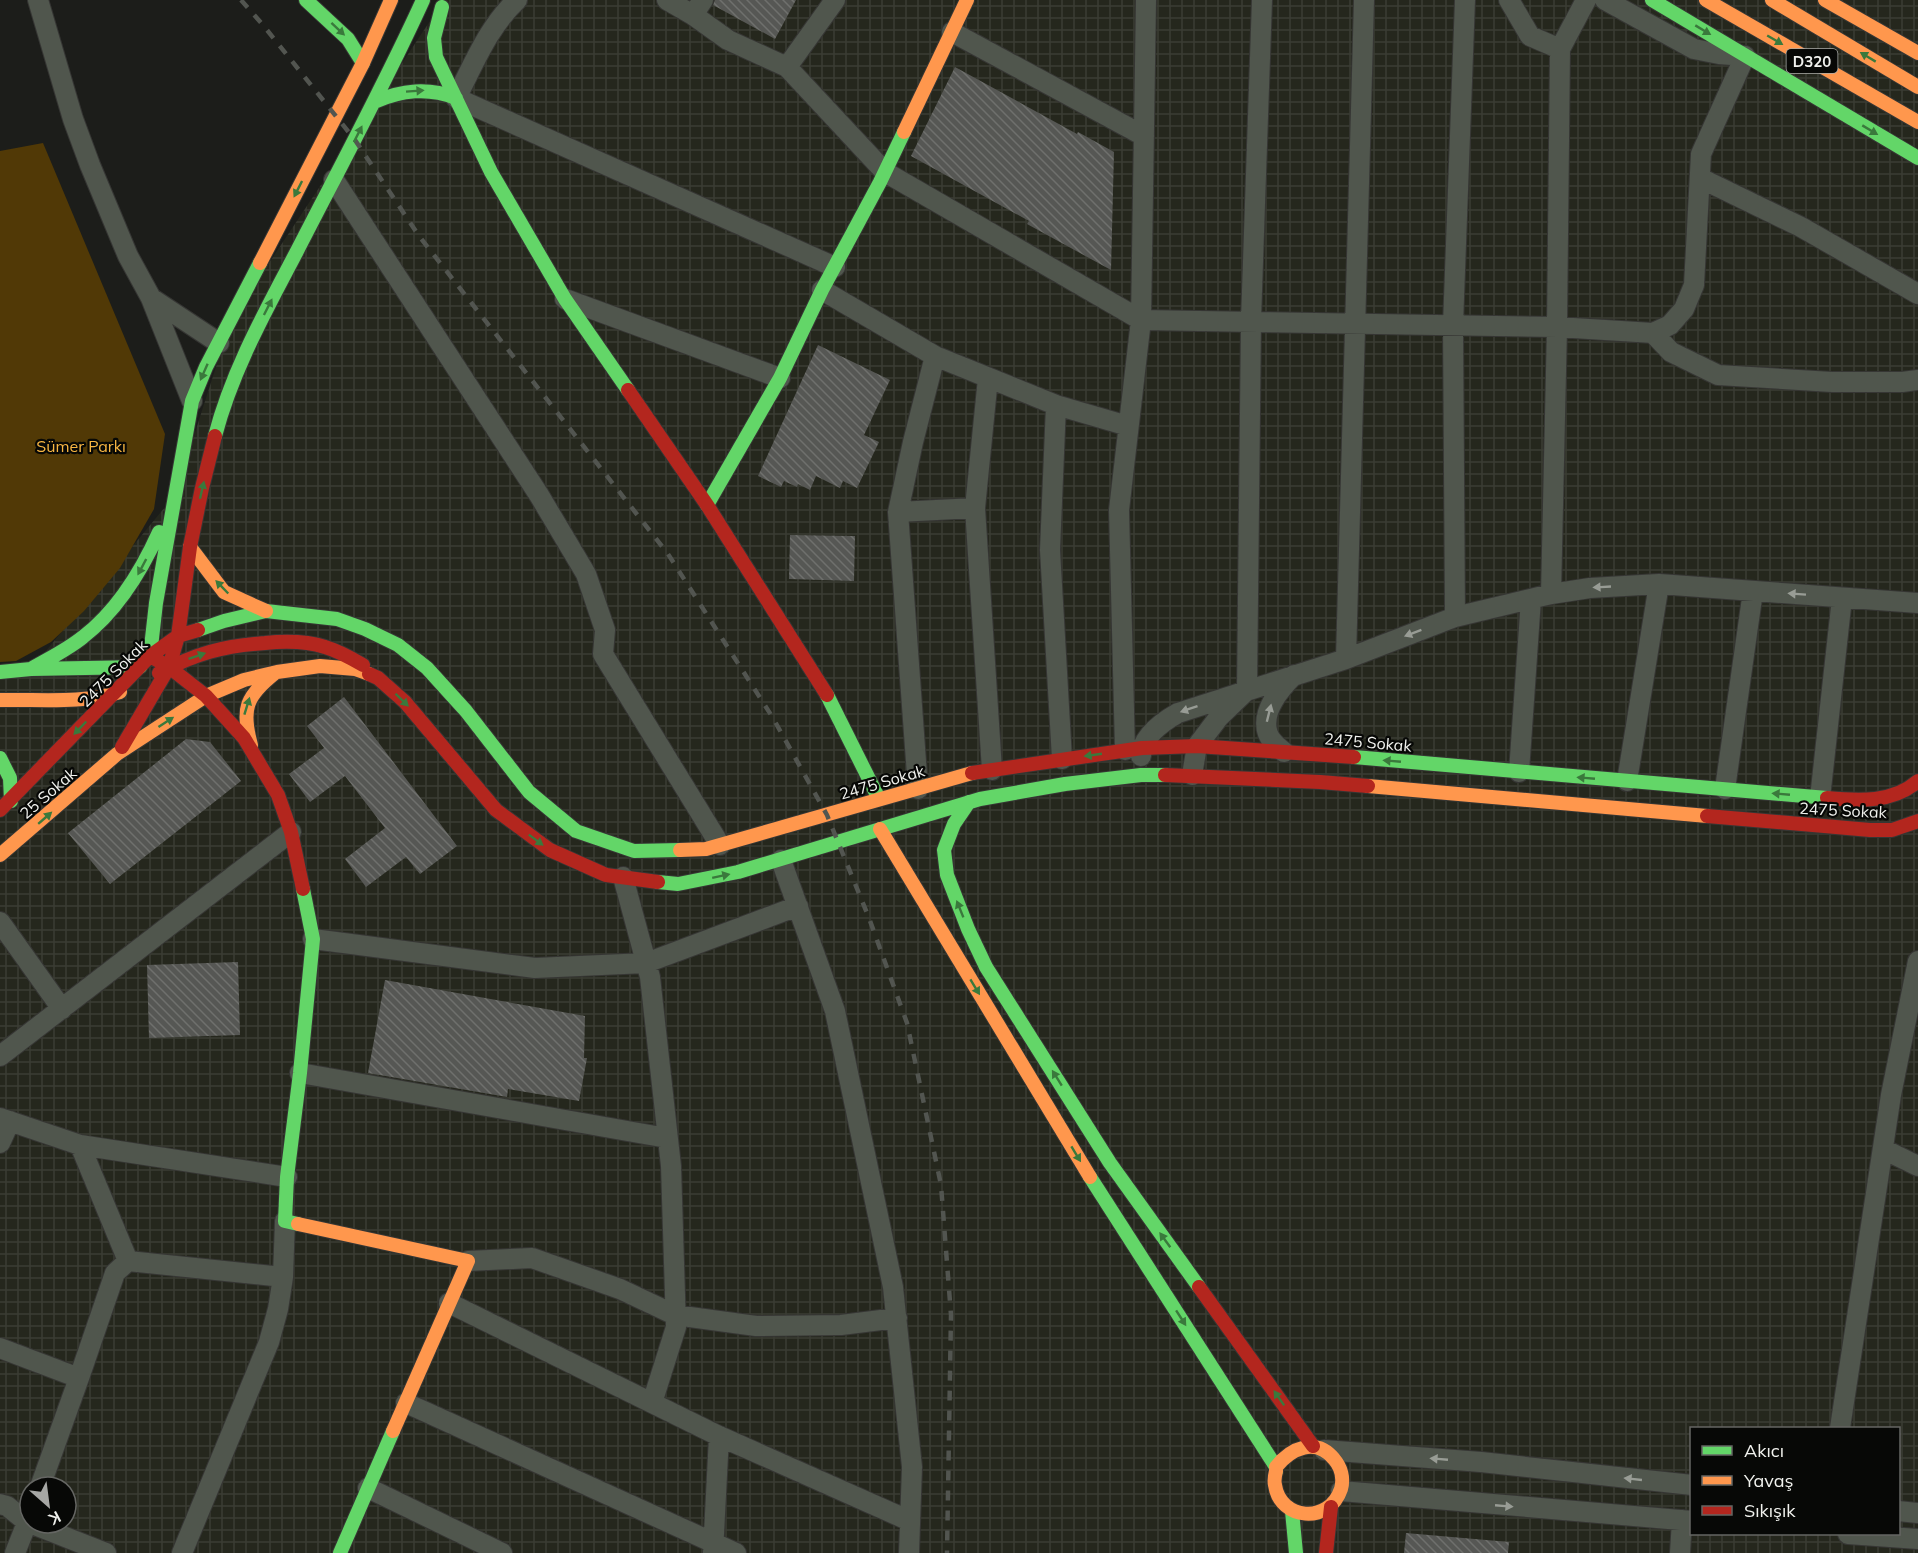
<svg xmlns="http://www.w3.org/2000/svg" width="1918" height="1553" viewBox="0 0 1918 1553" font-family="Mulish,sans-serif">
  <defs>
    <pattern id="industrial-grid" width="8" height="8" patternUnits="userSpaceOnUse" patternTransform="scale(1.5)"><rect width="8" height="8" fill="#25271d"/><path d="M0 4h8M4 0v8" fill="none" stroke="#3a3c33"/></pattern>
    <pattern id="building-back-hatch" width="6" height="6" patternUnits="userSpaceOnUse" patternTransform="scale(1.5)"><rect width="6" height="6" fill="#565754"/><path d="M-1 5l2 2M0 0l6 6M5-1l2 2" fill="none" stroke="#6f706d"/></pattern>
  </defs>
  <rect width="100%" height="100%" fill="#1c1d1a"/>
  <path fill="url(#industrial-grid)" fill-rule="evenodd" d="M444,0H1918V1553H0V673L31,669L175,495L231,320ZM1692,1428H1898V1534H1692ZM30,1487H66V1523H30Z"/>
  <path fill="#513906" d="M43,143L165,434L154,509L120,568L84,611L51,642L16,661L0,662V151Z"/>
  <path fill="url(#building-back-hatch)" d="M715,0H796L775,39L713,5Z
    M955,67L1077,134L1078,132L1114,152L1111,270L1027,224L1029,221L911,156Z
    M818,345L890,380L864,435L879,442L857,488L843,481L840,488L816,476L810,490L798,484L797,487L784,481L781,487L758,476Z
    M790,535L855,536L854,581L789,579Z
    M344,697L457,846L420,874L406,857L366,887L345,859L385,828L345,776L310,802L289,774L324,748L307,726Z
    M186,739L210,742L241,781L110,884L68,833Z
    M238,962L240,1035L149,1038L147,965Z
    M385,980L585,1016L584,1058H587L579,1101L508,1089L507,1097L368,1073Z
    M1406,1533L1509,1542L1508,1553H1404Z"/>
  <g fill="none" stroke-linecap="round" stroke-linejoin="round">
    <defs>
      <path id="street" d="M38,0L73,119L90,165L128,256L151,298L192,401
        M517,0C488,27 474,64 456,98L835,267
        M667,0L693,15
        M703,0L693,15L728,40L787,67L885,172L1141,320L1557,327L1653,333L1670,325L1684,309L1694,285L1701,154L1745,56L1719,54L1694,49L1605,0
        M1509,0L1530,36L1560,49
        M952,32L1144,136
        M787,67L835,0
        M1700,178L1801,227L1918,294
        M334,180L539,495L586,574L605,630L603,654L720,845
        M822,290L935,356L1056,405L1128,426
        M151,298L219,343
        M565,299L780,378
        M1653,333L1671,352L1718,375L1832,382H1902L1918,380
        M988,378L975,508L992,770
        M1056,405L1050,550L1062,759
        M898,512L975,508
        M1551,594L1557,327L1560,49L1586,0
        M1455,617L1453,325L1465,0
        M1346,659L1364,0
        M1125,750L1119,510L1141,320L1146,0
        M1284,752C1278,747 1271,742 1268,734C1260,712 1280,689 1294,675
        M1141,756C1142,737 1162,722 1178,713L1346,659L1455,617L1551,594L1590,588L1659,584L1918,603
        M1519,772L1531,599
        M1192,775L1197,746L1219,717L1247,690L1251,320L1262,0
        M1627,781L1659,584
        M918,789L898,512L913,442L935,356
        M1725,789L1753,591
        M1820,798L1842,598
        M781,860L835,1011L893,1287L912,1467L909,1553
        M623,877L650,977L671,1166L676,1327L652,1403
        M0,922L62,1009
        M313,939L535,968L646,963L798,906
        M0,1056L291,832
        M300,1073L667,1138
        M0,1118L80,1145L287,1177
        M0,1143L10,1121
        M80,1145L128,1261
        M1883,1149L1918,1166
        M468,1261L532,1258L620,1289L675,1315L756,1326L841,1325L897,1318
        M449,1303L719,1436L910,1521
        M0,1348L79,1378L115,1273L128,1261L283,1277
        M406,1403L736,1553
        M1840,1428L1891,1095L1918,961
        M1324,1450L1481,1462L1692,1485
        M40,1487L79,1378
        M368,1488L502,1553
        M1341,1491L1692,1521
        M0,1504L7,1506L27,1522L106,1553
        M1898,1511L1918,1513
        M1848,1534L1918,1539
        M15,1553L30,1515
        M182,1553L269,1342L278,1309L283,1277L285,1221
        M713,1553L719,1436
        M1680,1553L1682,1520"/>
      <path id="fast" d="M306,0L348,39L363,63
        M1652,0L1918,158
        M442,7L434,38L436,57L491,172L565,299L628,390
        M374,102C402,90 428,87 456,98
        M215,436C232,371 265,312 296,253C339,169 384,86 423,0
        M707,505L780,378L822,290L880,182L904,132
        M198,630L224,621L266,611L337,619L365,629L398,645L427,668L466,711L529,792L576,831L634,851L680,850
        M150,656L156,603L192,401L206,367L260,263
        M31,669C48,659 67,650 83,637C118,610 141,572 159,532
        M0,672L31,669L140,667
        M827,695L879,799
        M1354,757L1827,798
        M0,758L10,778L11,801
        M969,802L954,824L944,850L947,875L968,929L986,967L1110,1163L1199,1287
        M658,882L678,884L738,872L980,799L1065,784L1141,775H1165
        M1090,1177L1276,1467V1471
        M298,1224L285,1221L287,1177L300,1073L313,939L303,889
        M1292,1511L1296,1553
        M340,1553L393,1431"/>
      <path id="slow" d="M1706,0L1918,122
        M1772,0L1918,87
        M1825,0L1918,53
        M904,132L967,0
        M260,263L363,63L391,0
        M190,547L224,592L266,611
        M0,700C39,699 82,704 120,692
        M251,745C241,709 246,696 275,673
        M1368,786L1707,816
        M880,829L1090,1177
        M680,850L706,849L972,773
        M0,855L117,754L206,696L244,680L277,672L320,666L355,669L369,674
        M298,1224L468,1261L393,1431
        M1276,1471C1275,1475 1274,1481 1275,1485C1280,1520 1329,1525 1341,1489C1344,1478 1341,1467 1334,1459C1316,1437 1291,1448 1276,1467"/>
      <path id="jam" d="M628,390L707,505L827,695
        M150,656L169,667L206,696L244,738L278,795L291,832L303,889
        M159,673C197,653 223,646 265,643C285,641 306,641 325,647C339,651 351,658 363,665
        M369,674L378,678L405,702L496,810L550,850L606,875L658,882
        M122,747L169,667L178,636L190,547L202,488L215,436
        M972,773L1142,748L1197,746L1354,757
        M1165,775L1320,782L1368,786
        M1827,798C1859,801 1893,803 1918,781
        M0,810L150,656L178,636L198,630
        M1707,816L1870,830H1892L1918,821
        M1199,1287L1313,1446
        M1326,1553L1331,1507"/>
    </defs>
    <use href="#street" stroke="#363634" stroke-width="22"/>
    <use href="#fast" stroke="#363634" stroke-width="16"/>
    <use href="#slow" stroke="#363634" stroke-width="16"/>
    <use href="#jam" stroke="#363634" stroke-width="16"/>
    <use href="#street" stroke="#50564d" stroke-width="20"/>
    <use href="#fast" stroke="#63d668" stroke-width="14"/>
    <use href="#slow" stroke="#ff974d" stroke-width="14"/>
    <use href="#jam" stroke="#b3261e" stroke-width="14"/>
    <path stroke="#525550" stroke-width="4.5" stroke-dasharray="10 10" stroke-linecap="butt" d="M241,0L263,25L355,140L419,236L668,554L773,718L827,815L869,918L907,1023L941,1185L951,1315L947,1553"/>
  </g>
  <defs><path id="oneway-solid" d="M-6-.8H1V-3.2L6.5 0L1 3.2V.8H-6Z" transform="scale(1.5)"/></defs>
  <g fill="#3a793c">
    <use href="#oneway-solid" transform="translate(338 29) rotate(43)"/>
    <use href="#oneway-solid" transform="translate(1703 30) rotate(31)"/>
    <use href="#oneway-solid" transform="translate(1775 40) rotate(30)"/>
    <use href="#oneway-solid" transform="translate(1868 57) rotate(-149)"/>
    <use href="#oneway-solid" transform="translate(415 91) rotate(-4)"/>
    <use href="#oneway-solid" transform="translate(1870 130) rotate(31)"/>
    <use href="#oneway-solid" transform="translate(358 134) rotate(-63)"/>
    <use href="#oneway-solid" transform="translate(298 189) rotate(117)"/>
    <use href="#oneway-solid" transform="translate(268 307) rotate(-63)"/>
    <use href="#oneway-solid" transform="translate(204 372) rotate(114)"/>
    <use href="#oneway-solid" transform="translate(202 490) rotate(-77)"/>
    <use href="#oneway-solid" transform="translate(142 567) rotate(118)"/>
    <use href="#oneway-solid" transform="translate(222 587) rotate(-134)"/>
    <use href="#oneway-solid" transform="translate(197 656) rotate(-19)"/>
    <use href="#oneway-solid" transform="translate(402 700) rotate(44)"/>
    <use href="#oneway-solid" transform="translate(247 706) rotate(-73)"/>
    <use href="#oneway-solid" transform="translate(166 722) rotate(-33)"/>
    <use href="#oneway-solid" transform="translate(80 728) rotate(134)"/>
    <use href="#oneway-solid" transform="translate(1093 755) rotate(172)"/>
    <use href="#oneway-solid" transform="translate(1392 761) rotate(-175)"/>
    <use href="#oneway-solid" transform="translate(1586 778) rotate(-175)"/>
    <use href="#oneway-solid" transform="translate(1781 794) rotate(-175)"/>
    <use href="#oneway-solid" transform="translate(45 818) rotate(-41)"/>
    <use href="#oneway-solid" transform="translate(536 840) rotate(37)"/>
    <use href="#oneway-solid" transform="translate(721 876) rotate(-12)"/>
    <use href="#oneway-solid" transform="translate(960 909) rotate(-112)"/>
    <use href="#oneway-solid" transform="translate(975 987) rotate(59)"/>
    <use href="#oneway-solid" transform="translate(1057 1078) rotate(-122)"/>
    <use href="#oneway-solid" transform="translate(1076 1154) rotate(59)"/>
    <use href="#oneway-solid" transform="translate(1165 1240) rotate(-126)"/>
    <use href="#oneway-solid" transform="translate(1181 1318) rotate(57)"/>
    <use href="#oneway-solid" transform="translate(1279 1398) rotate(-125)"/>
  </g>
  <g fill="#989c95">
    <use href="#oneway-solid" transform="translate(1602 587) rotate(177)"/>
    <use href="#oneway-solid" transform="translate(1797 594) rotate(-176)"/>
    <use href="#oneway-solid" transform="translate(1413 633) rotate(159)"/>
    <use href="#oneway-solid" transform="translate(1189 709) rotate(161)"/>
    <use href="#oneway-solid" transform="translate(1269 713) rotate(-76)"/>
    <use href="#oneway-solid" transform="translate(1439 1459) rotate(-175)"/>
    <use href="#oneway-solid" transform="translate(1633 1479) rotate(-174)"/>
    <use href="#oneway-solid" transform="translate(1504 1506) rotate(5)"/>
  </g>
  <g text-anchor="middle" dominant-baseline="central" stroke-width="4.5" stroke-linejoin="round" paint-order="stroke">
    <rect fill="#070806" stroke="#abaca8" stroke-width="1.5" x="1786.5" y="49" width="51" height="24" rx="4.5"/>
    <g font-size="15" font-weight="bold" fill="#f1f2ee">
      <text x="1812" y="61">D320</text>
    </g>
    <g font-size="16" fill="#f9b743" stroke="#070806">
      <text x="81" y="446">Sümer Parkı</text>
    </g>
    <g font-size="16" fill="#f1f2ee" stroke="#070806">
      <text transform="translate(113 673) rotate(-45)">2475 Sokak</text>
      <text transform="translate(1368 742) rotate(5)">2475 Sokak</text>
      <text transform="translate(882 782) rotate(-16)">2475 Sokak</text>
      <text transform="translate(48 793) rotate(-41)">25 Sokak</text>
      <text transform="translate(1843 810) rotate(3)">2475 Sokak</text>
    </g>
  </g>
  <rect x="1690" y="1427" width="210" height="108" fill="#070806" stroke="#656663" stroke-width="1.5"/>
  <rect x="1702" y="1446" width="30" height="9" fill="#63d668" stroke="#656663" stroke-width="1.5"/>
  <text x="1744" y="1457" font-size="18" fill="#f1f2ee">Akıcı</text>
  <rect x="1702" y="1476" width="30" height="9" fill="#ff974d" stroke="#656663" stroke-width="1.5"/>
  <text x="1744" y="1487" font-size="18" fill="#f1f2ee">Yavaş</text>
  <rect x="1702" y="1506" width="30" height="9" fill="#b3261e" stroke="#656663" stroke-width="1.5"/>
  <text x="1744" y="1517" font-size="18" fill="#f1f2ee">Sıkışık</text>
  <g transform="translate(48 1505) rotate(152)"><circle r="28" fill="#070806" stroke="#656663" stroke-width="1.5"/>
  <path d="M0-4.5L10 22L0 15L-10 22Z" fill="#a6a7a4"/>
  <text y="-9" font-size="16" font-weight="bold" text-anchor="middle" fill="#f1f2ee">K</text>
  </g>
</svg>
